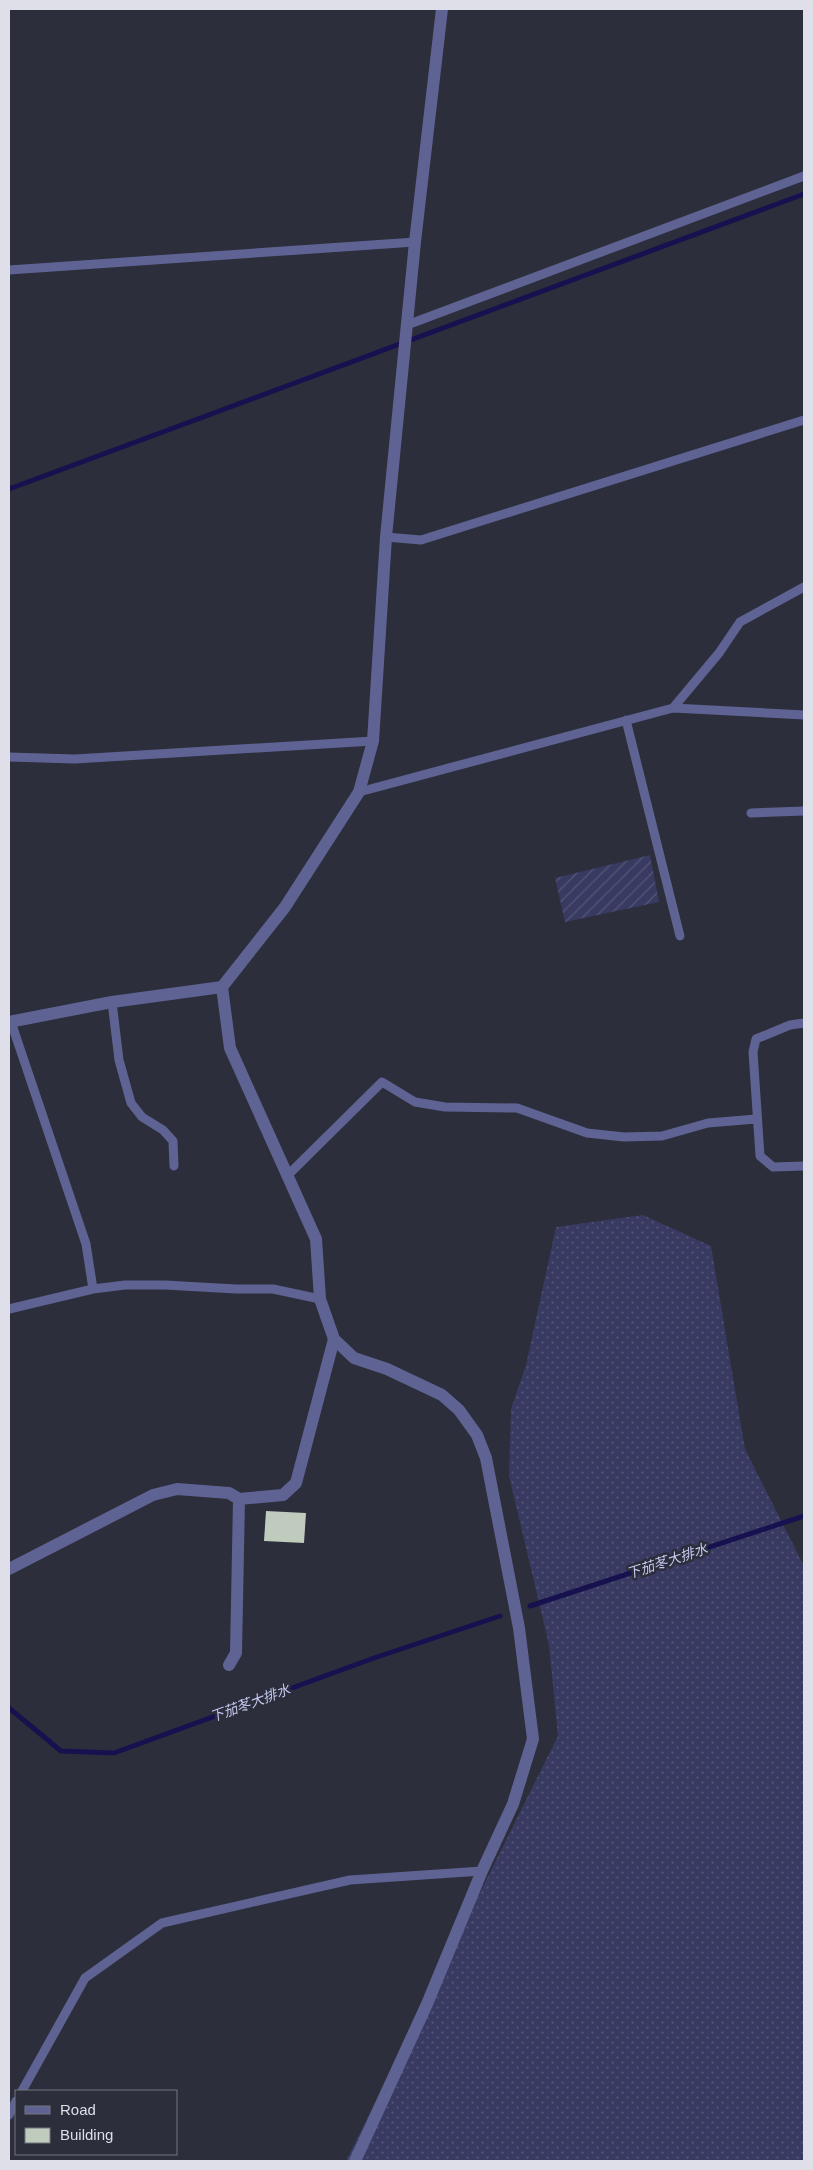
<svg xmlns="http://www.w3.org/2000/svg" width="813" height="2170" viewBox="0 0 813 2170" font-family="Helvetica,'Noto Sans TC',sans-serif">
  <defs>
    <pattern id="grass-dots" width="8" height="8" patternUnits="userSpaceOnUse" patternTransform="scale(1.25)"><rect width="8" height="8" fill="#383a61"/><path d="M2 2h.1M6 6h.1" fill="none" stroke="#545678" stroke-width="1.8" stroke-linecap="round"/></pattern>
    <pattern id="garden-furrows" width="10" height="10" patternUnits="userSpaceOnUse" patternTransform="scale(1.25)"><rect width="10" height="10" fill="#383a61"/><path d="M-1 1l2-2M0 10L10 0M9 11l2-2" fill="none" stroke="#545678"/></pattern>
  </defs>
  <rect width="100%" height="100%" fill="#2c2e3b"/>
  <path fill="url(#grass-dots)" d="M643,1215L711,1246L745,1449L804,1566V2161H346L558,1736L549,1645L509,1476L511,1409L526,1365L556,1227Z"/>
  <path fill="url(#garden-furrows)" d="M650,855L659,902L565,922L555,878Z"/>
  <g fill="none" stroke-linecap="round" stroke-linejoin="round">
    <path stroke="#181150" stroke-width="5" d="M9,489L804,194
      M530,1606L804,1516
      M9,1708L61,1751L114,1753L374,1658L500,1616"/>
  </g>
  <path fill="#bfcbbc" d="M266,1511L306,1513L304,1543L264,1541Z"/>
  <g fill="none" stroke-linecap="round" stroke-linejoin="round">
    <path stroke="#5f6393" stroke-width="9" d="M9,270L415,242
      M407,325L804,176
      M386,537L421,540L804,420
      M673,708L719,653L740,622L804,587
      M626,720L680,936
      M9,757L75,759L373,741
      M359,792L673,708L804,715
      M751,813L804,811
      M112,1002L119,1060L131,1103L142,1117L163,1130L173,1141L174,1166
      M11,1022L86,1244L93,1289
      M804,1023L790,1025L756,1039L753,1052L760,1156L773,1167L804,1166
      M287,1176L382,1082L415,1102L445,1107L517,1108L587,1133L624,1137L662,1136L708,1123L756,1119
      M9,1309L93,1289L125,1285H165L236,1289H273L320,1299
      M22,2091L85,1978L162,1923L350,1880L482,1871
      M9,2115L16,2101"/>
    <path stroke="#5f6393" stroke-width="12" d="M9,1569L153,1495L177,1489L229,1493L239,1499L283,1495L296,1483L334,1339
      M229,1665L236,1653L239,1499"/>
    <path stroke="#5f6393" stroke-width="12" d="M222,987L230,1048L316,1239L320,1299L334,1339L354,1358L387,1369L442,1395L459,1410L477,1435L486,1458L519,1628L533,1739L513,1804L482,1871L427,2004L355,2161
      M9,1022L112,1002L222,987L285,907L359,792L373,741L386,537L415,242L442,9"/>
  </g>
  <g text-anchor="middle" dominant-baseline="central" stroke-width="5" stroke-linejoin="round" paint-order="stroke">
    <g font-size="14" font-style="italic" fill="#c4c9f0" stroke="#2c2e3b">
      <text transform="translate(667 1561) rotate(-18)">下茄苳大排水</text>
      <text transform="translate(250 1703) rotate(-20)">下茄苳大排水</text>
    </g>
  </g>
  <rect width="813" height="2170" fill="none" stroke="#dedfe8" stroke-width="20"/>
  <rect x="15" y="2090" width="162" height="65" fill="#2c2e3b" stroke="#737580"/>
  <rect x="25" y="2106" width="25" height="8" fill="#5f6393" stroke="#737580"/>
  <text x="60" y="2115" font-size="15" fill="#dedfe8">Road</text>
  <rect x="25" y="2128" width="25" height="15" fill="#bfcbbc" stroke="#737580"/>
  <text x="60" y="2140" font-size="15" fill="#dedfe8">Building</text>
</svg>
